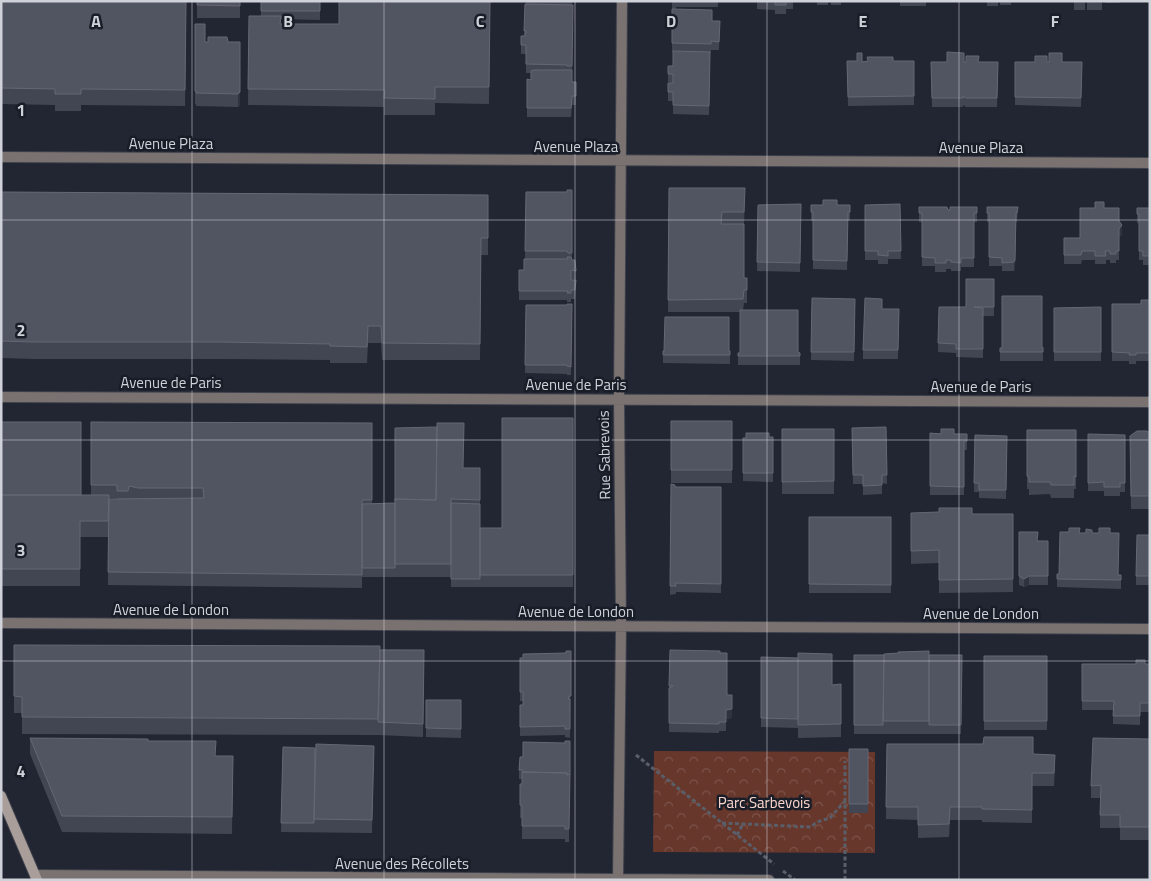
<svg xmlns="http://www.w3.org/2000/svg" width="1151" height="881" viewBox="0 0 1151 881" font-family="'Titillium Web',sans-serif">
  <defs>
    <pattern id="park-crowns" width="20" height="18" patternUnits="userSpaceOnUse" patternTransform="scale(1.25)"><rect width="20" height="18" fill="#67372c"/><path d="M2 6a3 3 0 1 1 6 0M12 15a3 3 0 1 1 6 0" fill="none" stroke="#7c534a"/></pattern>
  </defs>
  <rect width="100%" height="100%" fill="#222632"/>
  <path fill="url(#park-crowns)" d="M654,751L875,752V853L653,852Z"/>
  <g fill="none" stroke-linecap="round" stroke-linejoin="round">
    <defs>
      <path id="street" d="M1,157L1150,163
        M1,397L1150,402
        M1,623L1150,629
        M35,875L769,880
        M618,879L621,627L619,399L622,1"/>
      <path id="secondary" d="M1,796L37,880"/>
    </defs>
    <use href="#street" stroke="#3e424d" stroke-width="12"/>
    <use href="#secondary" stroke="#3e424d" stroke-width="12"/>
    <path stroke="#5a5e68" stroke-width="3" stroke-dasharray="4 2.5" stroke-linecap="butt" d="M636,755L774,864
      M722,823L811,827L817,822L830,818L845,801
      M737,835L743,824
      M783,871L795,880
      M845,880V761"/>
    <use href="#street" stroke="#7a7270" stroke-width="10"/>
    <use href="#secondary" stroke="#aa9e9a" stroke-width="10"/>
  </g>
  <path fill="#424652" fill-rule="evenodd" d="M1,1H186L185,106L81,105V111H55V105L1,104Z
    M197,1H240V18H197Z
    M261,1H320V20L281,19V24H339L490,1L489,104L435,103V115H384V107L248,105L249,16H261Z
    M526,1H572V5H573L572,82L576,91V105H572L571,117H527V79L531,80V73H526V54H521V36H524L525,4H526Z
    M672,1H718V7H676V9H672Z
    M757,1H793V9H786V14H775V10L757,9Z
    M817,1H828V5H817Z
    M831,1H841V5H831Z
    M900,1H926V6H900Z
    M987,1H998V6H987Z
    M1000,1H1011V5H1000Z
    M1074,1H1085V10H1074Z
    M1087,1H1102V10H1087Z
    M1105,1H1120V3H1105Z
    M672,9L712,21H720L719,50H711V53H710L709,115L673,114V101H668V92L673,83L668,82V66H673V52H672Z
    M195,24L205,42H240V105L238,107L196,106V104H195Z
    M847,61H914V105L848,106Z
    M931,62H998L997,107H966L963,105V107H932Z
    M1015,62H1082L1081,107L1015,105Z
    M669,188L745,201L744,224V278H747V303H744L743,310L798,352L800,353V365H738V353H740V312H668Z
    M572,190V260H575L576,279L571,280H576L575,299H571V302H567V300H519V270H524L525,259L526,192H567Z
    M1,192L488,195V255H481L480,360H382L381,343H368L367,363H330V360L220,359H34L1,358Z
    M801,204L800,272L757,271L758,205Z
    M900,204L901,259H888V264H878V260H865V205Z
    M811,205H850V221L848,220L847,270L813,269V221H811Z
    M919,207L948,210L977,207V222H974V267H961V271H951V269H946V272H935V266H922V222H919Z
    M987,207H1018L1017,222H1016L1015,269L1014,271H1002V266H989V222H987Z
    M1104,208L1119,221L1122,234L1119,238V260H1116V263H1110V260H1106V264H1095V260H1082L1081,264H1064V238H1080Z
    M1137,208H1150V265H1143V260H1139V223H1137Z
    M994,279V316H983V358L956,357V353L938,352L939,307H966Z
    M812,298L855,299L854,361L811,360Z
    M1150,300V361H1136V364H1129V361H1112V304H1141Z
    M572,304L571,375H567V374L525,373L526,305H567Z
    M1101,307V361H1054V308Z
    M882,309H899L898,359H863V350Z
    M1043,347V361H1000V348Z
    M729,351H730V364L663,363V355Z
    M573,418V587H451V512V577H362V524V588L108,585V537H80V586H1V422L81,495H91V422L372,423V504L395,503L464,468H480V528H502ZM109,498H117V499H109Z
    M671,421H732V483H671Z
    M886,427L887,484L882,483V494L863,495V484H853L852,428Z
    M782,429H834V494H782Z
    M1027,430H1076V489H1074V498H1051L1050,494L1029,495V489H1027Z
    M930,433L967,434V450H964V495H930Z
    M1150,433V509H1131L1130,436Z
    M1088,434L1125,435V492H1120V496H1104V491H1088Z
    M975,435L1007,436L1006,499L979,498V492H974Z
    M773,437V482L743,481V438Z
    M671,484L675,487H721V593L676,592V594L670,595Z
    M911,513L972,514H1013V592L939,593V563L911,564Z
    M809,517H891V593H809Z
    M1019,532L1037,541H1048V585H1029L1024,587L1019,585Z
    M1080,533H1110L1118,575H1121V589L1057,587V574H1059Z
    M1150,535V585H1136V576Z
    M14,645L424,650L423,737L378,735L22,734V713H14Z
    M670,650L727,695L732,718L726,719V731H719V733L669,732Z
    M571,651L570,738L565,737V735L520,736V705H523V701H520V658L566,653Z
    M854,655H884L929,664L962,655L961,734H883V728V734H854Z
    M984,656H1047V730H984Z
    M761,657L832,685L841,684V737L798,738V728L761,727Z
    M1082,664H1150V712H1140V725L1113,724V710H1082Z
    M426,700H461V738L426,737Z
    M30,738L148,741L216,756H233L232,834L62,832L30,754Z
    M1150,739V840H1120V828H1100V798H1091V786Z
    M570,741L569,842H565V839H522V818H520V784H522V779H519V770L523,757Z
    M887,744L1033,754L1055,768L1054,786H1032V823L982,822V820H950L949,837L918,838V820L886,819Z
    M374,746L372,833L281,832L283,747L315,748Z
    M849,749H868V813H849Z"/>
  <path fill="#2f333f" d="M240,55V105L238,107V94Z
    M1016,213L1015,269L1014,271V262Z
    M1122,225V234L1119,238V229Z
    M1029,576V585L1024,587V579Z
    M732,704V718L726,719V710Z"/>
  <path fill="#515561" stroke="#656874" d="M1,1H186L185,90L81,89V94H55V89L1,88Z
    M197,1H240V6L197,5Z
    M261,1H320V11H261Z
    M339,1H490L489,87H435V99L384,98L385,90L248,89L249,16H281L280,24H339Z
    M775,1H786V5H775Z
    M525,4L573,5L572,66H567V65L526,64V45H521V36H525V33H526V31H524Z
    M672,9L712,10V21H720L719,42L711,41V44L672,43Z
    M195,24H205V42H208V37H227L228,42H240V92L238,94L196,93V91H195Z
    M673,51L710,52L709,106L673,105V92H668V83H673V74H668V66H673Z
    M947,52L964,53V62H966V56H979L978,62H998L997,98H966L963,96V98H932L931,62H947Z
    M857,53H862V62L868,61L867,57H893V61H914V96L848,97L847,61H857Z
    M1049,53H1062V62H1082L1081,98L1015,97V62H1035V56H1047V62H1049Z
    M534,70H572V82H576V96H572L571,108H527V79L531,80V71Z
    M669,188H745L744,212H722L721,224H744V278H747V290H744L743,299L668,300Z
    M567,190H572V253H568L567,251H525L526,192H567Z
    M1,192L488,195V238H481L480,344L382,343L381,326H368L367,347L330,346V344L220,342H34L1,341Z
    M823,200H837V205H850V212H848L847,261L813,260V212H811V205H823Z
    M1095,202H1104V208H1119V221L1122,225L1119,229V251H1116V254H1110V251H1105L1106,256H1095V251H1082L1081,255H1064V238H1080V208H1095Z
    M801,204L800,263L757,262L758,205Z
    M900,204L901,251H888V256L878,255V251H865V205Z
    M919,207H947L948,210H950V207H977V213H974V258H961V263L951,262V260H946V263H935V258L922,257V213H919Z
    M987,207H1018L1017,213H1016L1015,260L1014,262L1002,263V258L989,257V213H987Z
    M1137,208H1150V256H1143V251H1139V214H1137Z
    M567,257H571L572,260H575L576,271L571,270V280H576L575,290H571V293H567L568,291H519V270H524V259H568Z
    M966,279H994V307H974L983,308V349H956V344L938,343L939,307H966Z
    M1002,296H1042V348L1043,347V352H1000V348H1002Z
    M812,298L855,299L854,352H811Z
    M865,298L882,299V309H899L898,350H863Z
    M1141,300H1150V353H1136V355H1129L1130,353L1112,352V304H1141Z
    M567,304H572L571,367L567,366V365H525L526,305H567Z
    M1101,307V352H1054V308Z
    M740,310H798V352L800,353V356H738V353H740Z
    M665,317H729V351H730V355H663V351H664Z
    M502,418H573V575H480V528H502Z
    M671,421H732V470H671Z
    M1,422H81V495H1Z
    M91,422L372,423V500H362V575L108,572L109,499L204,498L203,488H138L129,486L128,491H117V485H91Z
    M437,423H464L463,468H480V500L451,499V564H395V499L436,500Z
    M437,427L436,500L395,499V501V428Z
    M886,427L887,475H882V485L863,486V475H853L852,428Z
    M782,429H834V481L782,482Z
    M941,429H954V434H967V441H964V487L930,486V433L941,434Z
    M1027,430H1076V477L1074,476V485H1051L1050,482H1029V477L1027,476Z
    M1137,431H1147L1150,433V496H1131L1130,436Z
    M746,433H769V437H773V473H743V438H746Z
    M1088,434L1125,435V483H1120V487H1104V482L1088,483Z
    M975,435L1007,436L1006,490H979V483H974Z
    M671,484L675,485V487H721V584L675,583L676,586H670Z
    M1,495H109L108,521H80V569H1Z
    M395,503V568H362V504Z
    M451,503L480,504V579H451Z
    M939,508H972V514H1013V579L939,580V550L911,551V513L939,512Z
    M809,517H891V585L809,584Z
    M1069,528H1080L1079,533H1086V529L1092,530V533H1099V528H1110V533H1119L1118,575H1121V580L1057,579V574H1059L1060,532H1069Z
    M1019,532H1038L1037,541H1048V576H1029L1024,579L1019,576Z
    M1137,535H1150V576H1136Z
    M14,645L380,646L378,719L22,717V697L14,696Z
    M380,650H424L423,724L378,722Z
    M670,650L720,651V653H727V695H732V709L726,710V722H719V724L669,723V688L673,686H669Z
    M566,651H571V696H569L568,699H570V729H565V726L520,727V705H523V692H520V658H523V654L566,653Z
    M929,651V721H883L884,654L899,653L898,652Z
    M798,653L832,654V685L841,684V724L798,725Z
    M854,655H884L883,725H854Z
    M929,655H962L961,725H929Z
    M984,656H1047V721H984Z
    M761,657L798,658V719L761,718Z
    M1136,660H1145V664H1150V703H1140V716H1113L1114,701H1082V664H1136Z
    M426,700H461V729L426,728Z
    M984,737H1033V754L1055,755L1054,773H1032V810L982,809V807H950L949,824L918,825V807H886L887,744H983Z
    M30,738L148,739V741H216L215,756H233L232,817L62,816Z
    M1093,738L1150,739V827H1120V815H1100L1101,785L1091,786Z
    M565,741H570V774L567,775V773L523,772V770H519L520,757H523V742L565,743Z
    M316,744L374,746L372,820L314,819Z
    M283,747L315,748L314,823H281Z
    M849,749H868V804H849Z
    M522,772L567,773V775L570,774L569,829H565V826H522V805H520V784H522Z"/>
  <path fill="none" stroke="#cfd2d9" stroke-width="1" stroke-opacity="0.55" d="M192,1V880M384,1V880M575,1V880M767,1V880M959,1V880M1,220H1150M1,440H1150M1,661H1150"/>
  <g text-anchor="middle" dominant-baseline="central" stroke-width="5" stroke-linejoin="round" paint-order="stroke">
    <g font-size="15" fill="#cfd2d9" stroke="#181d28">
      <text x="171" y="143">Avenue Plaza</text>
      <text x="576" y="146">Avenue Plaza</text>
      <text x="981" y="147">Avenue Plaza</text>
      <text x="171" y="382">Avenue de Paris</text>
      <text x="576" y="384">Avenue de Paris</text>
      <text x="981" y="386">Avenue de Paris</text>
      <text transform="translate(604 455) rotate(-91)">Rue Sabrevois</text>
      <text x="171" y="609">Avenue de London</text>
      <text x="576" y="611">Avenue de London</text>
      <text x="981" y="613">Avenue de London</text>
      <text x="402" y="863">Avenue des Récollets</text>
    </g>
    <g font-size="15" fill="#fbd6cd" stroke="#181d28">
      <text x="764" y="802">Parc Sarbevois</text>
    </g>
  </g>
  <g font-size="16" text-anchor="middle" font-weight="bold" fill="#cfd2d9" stroke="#181d28" stroke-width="5" stroke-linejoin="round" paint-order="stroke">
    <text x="96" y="27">A</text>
    <text x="288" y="27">B</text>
    <text x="480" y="27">C</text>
    <text x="671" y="27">D</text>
    <text x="863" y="27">E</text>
    <text x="1055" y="27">F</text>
    <text x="21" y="116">1</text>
    <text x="21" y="336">2</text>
    <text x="21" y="556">3</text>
    <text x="21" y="777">4</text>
  </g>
  <rect width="1151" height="881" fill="none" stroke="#cfd2d9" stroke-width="5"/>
</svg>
